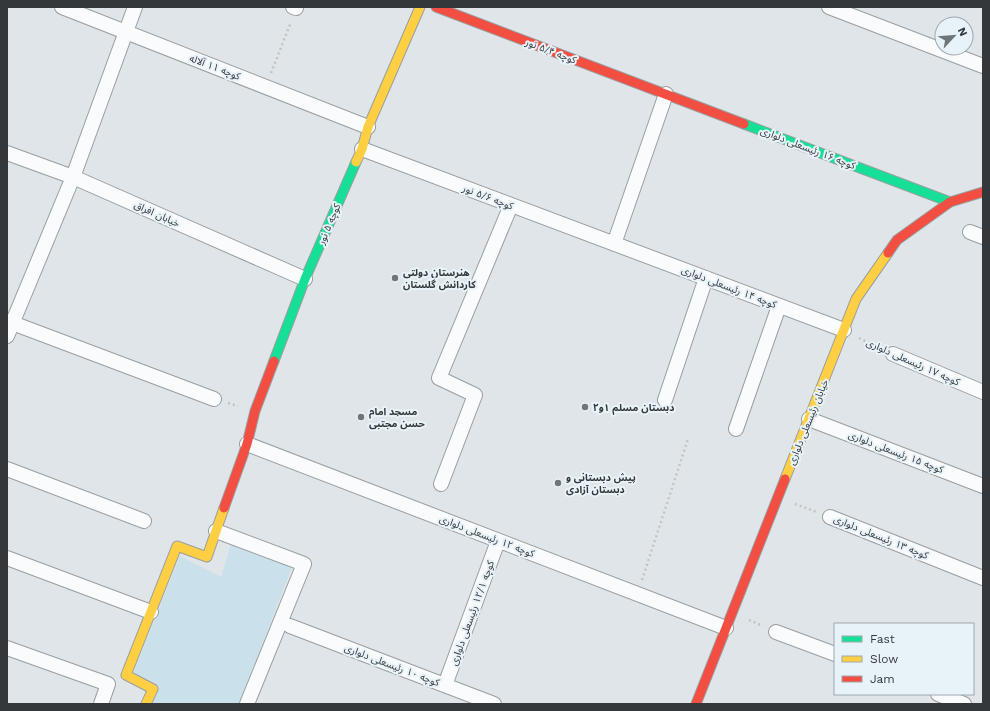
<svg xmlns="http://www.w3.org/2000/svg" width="990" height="711" viewBox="0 0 990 711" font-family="'Work Sans','Noto Sans Arabic',sans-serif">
  <rect width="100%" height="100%" fill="#dfe5e8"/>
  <path fill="#cae0eb" d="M231,544L292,567L239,704H153L134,672L180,556L221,577Z"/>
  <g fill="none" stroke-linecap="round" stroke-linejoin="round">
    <defs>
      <path id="street" d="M62,7L368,127
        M293,7L296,8
        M829,7L983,66
        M362,149L844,330
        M7,153L73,177L305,279
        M970,232L983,237
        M614,244L666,94
        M7,321L214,399
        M7,336L73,177L135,7
        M893,354L983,392
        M665,400L706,278
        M809,419L983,486
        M736,429L779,306
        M247,444L726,628
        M7,469L144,521
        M441,484L475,395L439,378L511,205
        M830,517L983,578
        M216,531L304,564L247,704
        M7,558L151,612
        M290,626L494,704
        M776,632L835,654
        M7,648L108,684L101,704
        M445,685L498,541
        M938,694L964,704"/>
      <path id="fast" d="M744,124L950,202
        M274,361L305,279L356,162"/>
      <path id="slow" d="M356,162L362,149L368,127L420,7
        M785,479L856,299L888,253
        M146,704L153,689L126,675L177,546L207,557L224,508"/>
      <path id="jam" d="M436,7L744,124
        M888,253L897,240L950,202L983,192
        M224,508L247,444L255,411L274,361
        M696,704L785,479"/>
    </defs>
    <use href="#street" stroke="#999ea0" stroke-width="16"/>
    <use href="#fast" stroke="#999ea0" stroke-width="11"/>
    <use href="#slow" stroke="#999ea0" stroke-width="11"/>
    <use href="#jam" stroke="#999ea0" stroke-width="11"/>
    <path stroke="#c2c4c4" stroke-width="2.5" stroke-dasharray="2 3" stroke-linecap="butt" d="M271,73L291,22
      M859,338L879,348
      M228,403L238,406
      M795,504L817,512
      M642,580L688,439
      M749,620L763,626"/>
    <use href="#street" stroke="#fafbfc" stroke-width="14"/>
    <use href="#fast" stroke="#16e098" stroke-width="9"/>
    <use href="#slow" stroke="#ffcf43" stroke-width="9"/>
    <use href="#jam" stroke="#f24e42" stroke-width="9"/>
  </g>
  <g fill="#707578" stroke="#e8f3f9" stroke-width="1.5">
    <circle cx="395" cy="278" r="4"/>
    <circle cx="585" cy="407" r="4"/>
    <circle cx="361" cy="417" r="4"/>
    <circle cx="558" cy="483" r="4"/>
  </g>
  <g text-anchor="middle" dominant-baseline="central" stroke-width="4" stroke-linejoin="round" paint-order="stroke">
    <g font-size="10" fill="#34383b" stroke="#e8f3f9">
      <text transform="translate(551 51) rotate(21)">کوچه ۵/۴ نور</text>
      <text transform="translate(215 67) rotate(21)">کوچه ۱۱ آلاله</text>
      <text transform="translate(808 148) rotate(21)">کوچه ۱۶ رئیسعلی دلواری</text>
      <text transform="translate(488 197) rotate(21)">کوچه ۵/۶ نور</text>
      <text transform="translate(157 214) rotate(24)">خیابان افراق</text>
      <text transform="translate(329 224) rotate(-67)">کوچه ۵ نور</text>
      <text transform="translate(729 287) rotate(21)">کوچه ۱۴ رئیسعلی دلواری</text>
      <text transform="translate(913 362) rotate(24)">کوچه ۱۷ رئیسعلی دلواری</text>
      <text transform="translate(808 422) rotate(-68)">خیابان رئیسعلی دلواری</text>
      <text transform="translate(896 452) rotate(21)">کوچه ۱۵ رئیسعلی دلواری</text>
      <text transform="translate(487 536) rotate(21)">کوچه ۱۲ رئیسعلی دلواری</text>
      <text transform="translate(881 537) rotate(22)">کوچه ۱۳ رئیسعلی دلواری</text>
      <text transform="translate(472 613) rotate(-70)">کوچه ۱۲/۱ رئیسعلی دلواری</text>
      <text transform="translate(392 665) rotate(21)">کوچه ۱۰ رئیسعلی دلواری</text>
    </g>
    <g font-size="10" font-weight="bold" fill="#34383b" stroke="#e8f3f9" text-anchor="start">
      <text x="403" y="272">هنرستان دولتی<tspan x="403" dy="12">کاردانش گلستان</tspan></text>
      <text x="593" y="407">دبستان مسلم ۱و۲</text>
      <text x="369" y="411">مسجد امام<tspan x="369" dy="12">حسن مجتبی</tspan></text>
      <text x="566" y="477">پیش دبستانی و<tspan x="566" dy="12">دبستان آزادی</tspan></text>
    </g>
  </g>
  <rect width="990" height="711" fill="none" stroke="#34383b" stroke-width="16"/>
  <rect x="834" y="623" width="140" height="72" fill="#e8f3f9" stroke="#a0a8ad"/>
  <rect x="842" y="636" width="20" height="6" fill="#16e098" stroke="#a0a8ad"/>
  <text x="870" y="643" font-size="12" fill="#34383b">Fast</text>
  <rect x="842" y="656" width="20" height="6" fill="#ffcf43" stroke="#a0a8ad"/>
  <text x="870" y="663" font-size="12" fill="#34383b">Slow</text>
  <rect x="842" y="676" width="20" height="6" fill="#f24e42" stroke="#a0a8ad"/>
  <text x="870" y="683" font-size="12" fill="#34383b">Jam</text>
  <g transform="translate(954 36) rotate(64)"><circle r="19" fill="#e8f3f9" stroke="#a0a8ad"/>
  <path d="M0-3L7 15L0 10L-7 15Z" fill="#707578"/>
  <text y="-6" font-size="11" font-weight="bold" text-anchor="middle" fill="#34383b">N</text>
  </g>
</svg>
